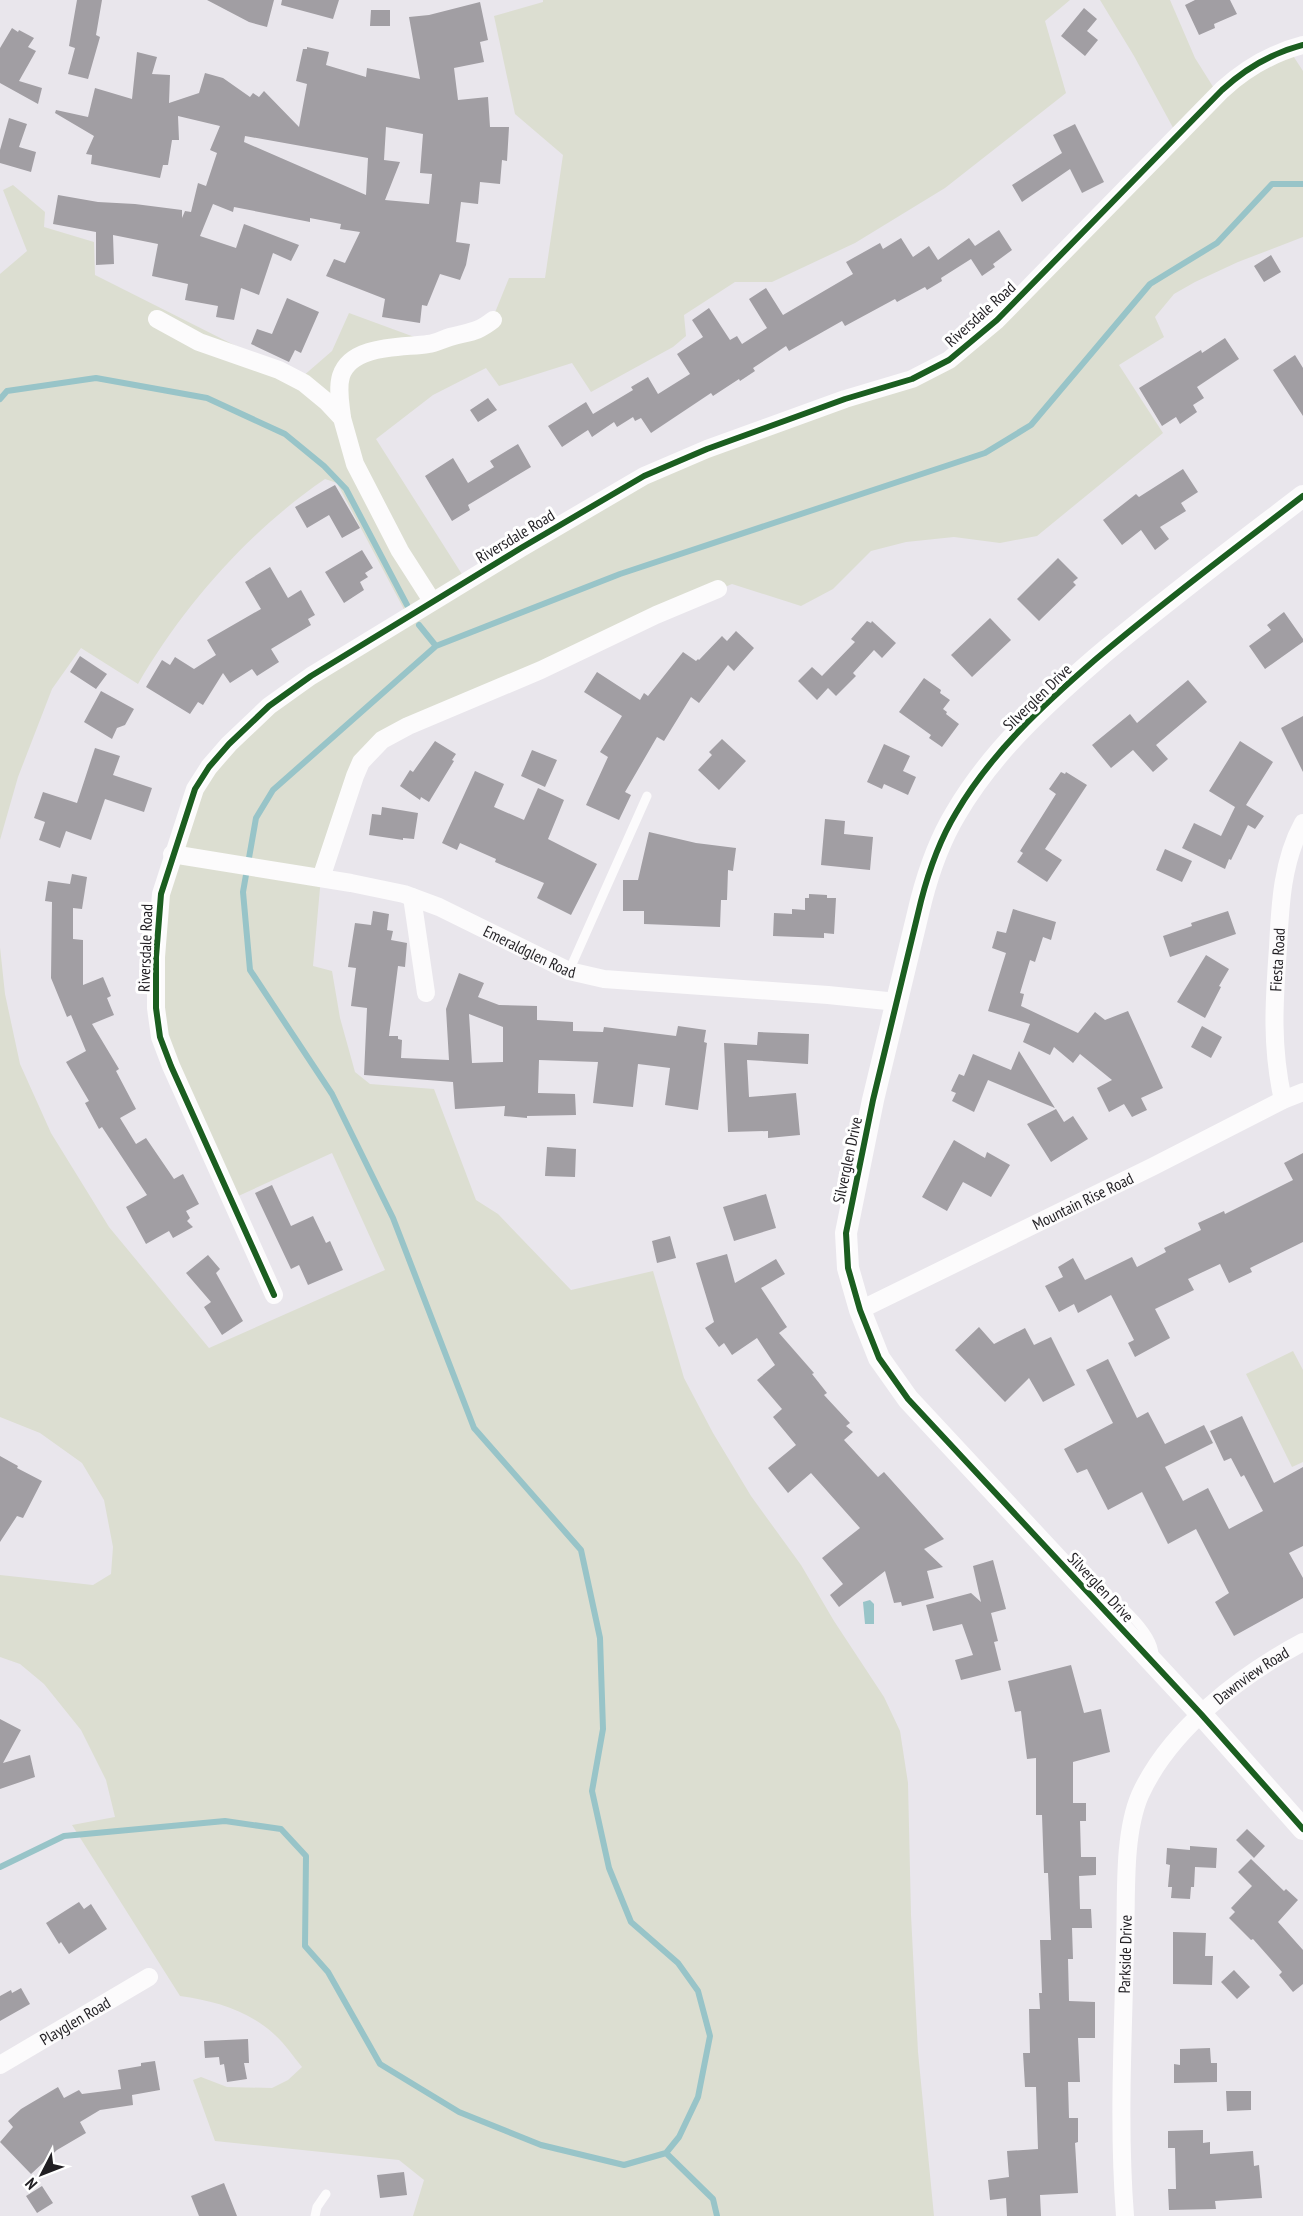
<svg xmlns="http://www.w3.org/2000/svg" width="1303" height="2216" viewBox="0 0 1303 2216" font-family="'PT Sans Narrow',sans-serif">
  <rect width="100%" height="100%" fill="#e9e6ec"/>
  <path fill="#dcded1" d="M543,0H1070L1045,21L1066,93L945,188L855,243L772,282H735L684,315L686,336L673,347L591,392L572,363L499,386L486,368L433,395L376,439L465,579L644,471L847,396L960,350L1177,135L1134,56L1100,0H1170L1195,58L1217,93L1288,48L1303,71V237L1238,262L1195,282L1174,294L1155,317L1164,337L1119,365L1163,433L1037,536L1000,543L954,537L906,542L871,551L833,589L801,606L732,584L654,617L370,752L321,877L313,966L332,971L340,1018L355,1072L370,1084L434,1089L476,1200L498,1214L571,1290L653,1271L684,1378L713,1433L751,1496L801,1565L834,1621L884,1697L900,1731L908,1783L911,1915L918,2052L934,2216H413L424,2180L399,2160L215,2141L193,2080L201,2077L227,2087L272,2088L288,2080L302,2067C293,2056 285,2044 275,2035C248,2010 215,2001 180,1996L72,1825L115,1817L106,1780L81,1730L44,1684L20,1664L0,1657V1575L93,1585L111,1574L113,1547L104,1500L82,1463L40,1433L0,1417V947L5,994L20,1064L51,1133L109,1227L209,1348L385,1270L332,1153L234,1198L163,1042L162,894L195,790L230,744L407,615L337,483L325,479C249,531 184,605 138,684L81,648L52,689L18,777L0,840V274L27,251L3,190L13,185L45,212L44,227L94,242L95,275L270,363L302,377L332,351L349,313L428,342L494,315L509,278H545L563,155L515,114L494,16L543,2Z
    M1293,1351L1303,1370V1462L1292,1467L1246,1374Z"/>
  <path fill="#98c4c8" d="M870,1600L874,1604V1624H865L863,1602Z"/>
  <g fill="none" stroke-linecap="round" stroke-linejoin="round">
    <path stroke="#98c4c8" stroke-width="6" d="M0,399L7,391L96,378L207,398L285,434L324,466L346,489L407,605
      M419,625L436,646
      M0,1867L64,1836L225,1821L281,1829L306,1856L305,1946L328,1972L380,2064L459,2112L541,2145L624,2165L666,2153L679,2137L698,2097L710,2036L698,1991L678,1963L631,1922L609,1868L592,1791L603,1729L600,1638L581,1550L474,1428L393,1218L332,1094L250,970L243,892L256,818L273,790L436,646L620,574L985,453L1031,425L1150,284L1217,243L1272,184H1303
      M666,2153L713,2199L717,2216"/>
  </g>
  <path fill="#a19ea3" fill-rule="evenodd" d="M77,0H102L96,35L100,37L88,79L68,74L75,48L69,46Z
    M207,0H274L267,27L249,22Z
    M282,0H339L333,19L281,5Z
    M1195,0H1230L1237,14L1214,24L1215,28L1199,35L1185,5Z
    M480,2L488,40L480,42L484,62L454,68L458,100L488,97L490,127H509L507,161L502,160L500,184L480,182L478,204L461,202L456,242L470,244L466,265L460,280L440,274L427,306L422,305L420,323L382,317L385,299L326,276L334,259L345,263L360,232L340,229L341,224L310,218V222L234,207L233,212L213,204L200,236L236,248L244,224L299,245L291,261L273,253L259,295L241,288L234,320L216,317L218,306L185,300L188,284L152,276L158,244L113,235L114,264L96,265V232L53,224L58,195L98,202L135,204L182,210V218L185,211L191,212L198,183L206,186L217,153L210,150L220,126L178,116L179,140H172L168,165H163L160,178L91,164L92,155L86,154L94,136L55,113L56,110L88,117L95,88L132,99L137,52L157,57L152,74L170,75L169,103L199,93L205,73L223,78L250,97L253,93L259,97L264,91L299,127L307,84L296,81L303,49H307V47L329,52L326,65L366,77L367,68L420,79L409,17L429,15ZM386,127L423,134L420,173L432,174L429,204L385,200L400,162L384,160ZM245,136L368,158L366,195L244,142Z
    M1084,8L1097,19L1087,31L1098,40L1085,56L1061,36Z
    M371,10H390V26H370Z
    M12,28L18,32L19,30L34,38L28,47L36,51L19,81L42,88L38,104L0,83V48Z
    M9,118L27,124L19,147L36,152L31,172L0,163V150Z
    M1075,124L1104,182L1082,193L1070,169L1022,202L1012,185L1062,153L1053,135Z
    M999,230L1012,250L993,264L995,267L982,276L971,259L941,278L942,281L927,290L925,287L897,302L895,299L845,326L842,321L789,351L786,346L753,368L755,371L740,381L739,379L713,396L711,393L651,433L641,418L635,421L633,417L617,427L614,422L592,437L588,430L562,447L548,426L586,402L593,414L633,390L631,387L648,377L658,394L690,374L677,354L703,337L692,320L709,308L730,340L737,336L742,344L767,328L749,299L766,288L783,315L853,274L846,262L880,243L883,249L901,238L913,257L929,246L938,260L969,238L975,246Z
    M1271,255L1281,272L1264,282L1254,266Z
    M287,298L319,312L301,353L295,350L289,362L251,344L257,329L272,334Z
    M1225,338L1239,359L1197,387L1204,398L1193,405L1197,412L1180,424L1176,417L1162,426L1139,388L1201,350L1202,353Z
    M1295,355L1303,368V416L1273,370Z
    M488,398L497,410L478,422L470,410Z
    M518,444L531,467L468,505L470,510L452,521L425,476L453,458L468,483L494,467L490,461Z
    M1183,469L1198,492L1181,503L1186,511L1160,527L1169,539L1155,550L1141,530L1122,545L1103,520L1136,494L1139,497Z
    M335,485L360,528L342,538L329,515L307,528L295,507Z
    M362,550L373,568L365,573L368,577L360,582L364,590L344,603L325,572Z
    M1058,558L1078,578L1073,582L1076,585L1039,621L1017,599Z
    M270,567L288,598L301,590L315,615L308,619L311,625L271,649L279,662L257,676L252,669L230,683L223,673L203,705L198,702L190,714L146,687L162,660L170,665L175,657L194,669L216,655L207,640L261,609L245,582Z
    M1284,612L1303,639V642L1265,669L1249,646L1271,630L1267,625Z
    M990,618L1011,640L972,677L951,655Z
    M867,621L871,623L872,621L896,643L882,658L874,650L853,673L856,676L836,696L828,688L817,700L798,681L812,667L822,676L855,642L851,639Z
    M736,631L754,648L734,671L728,665L699,703L691,697L664,741L657,737L625,792L631,795L619,820L586,805L608,757L600,752L622,716L584,692L597,672L640,700L644,693L648,696L683,652L696,661L698,659L699,660L722,636L727,641Z
    M80,656L107,674L96,689L70,672Z
    M924,678L941,690L940,693L950,700L943,709L947,712L946,714L959,724L942,747L929,738L931,735L899,712Z
    M1188,680L1207,702L1156,745L1168,759L1153,772L1133,750L1111,768L1092,745L1130,714L1137,723Z
    M101,691L134,709L125,725L117,728L112,739L84,722Z
    M1303,716V772L1281,728Z
    M722,739L746,761L719,790L698,770L712,755L709,752Z
    M435,741L456,754L452,760L454,761L429,802L421,797L420,800L400,786L410,770L413,772Z
    M1240,741L1273,762L1246,805L1264,816L1255,829L1248,825L1231,860L1229,859L1225,869L1182,848L1194,823L1221,836L1235,807L1209,791Z
    M884,744L910,756L903,771L916,777L908,795L884,784L882,789L867,782Z
    M95,748L120,756L113,775L152,788L144,812L105,799L91,840L66,831L60,848L39,840L45,822L34,818L43,792L77,803Z
    M532,750L557,760L545,787L521,776Z
    M475,771L504,784L494,807L524,820L538,788L564,800L548,839L597,864L571,915L537,898L544,883L495,862L496,859L460,843L457,850L442,843Z
    M1061,772L1065,774L1066,772L1087,785L1045,849L1062,860L1047,882L1017,862L1023,853L1020,851L1056,794L1049,789Z
    M382,807L418,813L414,839L403,838V840L369,835L372,814L381,815Z
    M825,819L845,821L844,834L873,837L870,870L821,865Z
    M649,832L696,843L736,848L733,871L728,870L727,900H721L720,927L644,924V911H623V880H638Z
    M1165,849L1192,861L1182,882L1156,870Z
    M72,874L87,877L82,909L73,908V939L83,940V985L103,977L111,996L107,998L114,1015L92,1024L119,1069L116,1071L136,1109L120,1118L136,1144L146,1138L174,1179L183,1174L199,1204L186,1211L190,1218L187,1221L193,1227L173,1238L169,1231L146,1244L126,1207L147,1195L102,1127L99,1129L85,1103L89,1101L66,1062L86,1051L71,1015L67,1017L51,978L52,902L45,901L48,881L70,884Z
    M809,894L827,895V898H836L834,934L824,933V938L773,936L774,913L792,914V909L805,910V898H809Z
    M1013,909L1056,922L1051,940L1043,937L1035,962L1030,960L1020,993L1024,994L1021,1006L1078,1033L1095,1012L1105,1020L1128,1011L1163,1088L1141,1098L1147,1110L1132,1117L1124,1104L1109,1112L1097,1088L1112,1080L1080,1054L1073,1063L1054,1047L1050,1055L1023,1042L1030,1024L988,1011L1006,953L992,948L997,931L1006,933Z
    M373,911L389,914L387,930L393,931L391,940L407,943L405,967L398,966L389,1036H398V1039L402,1040L401,1058L449,1060L446,1009L459,973L484,983L478,997L499,1005L537,1006V1020L573,1022V1031L603,1032L604,1027L676,1036L678,1026L706,1030L704,1042L707,1043L698,1110L665,1105L670,1068L638,1064L633,1107L593,1103L598,1062L539,1060L538,1093L575,1094L576,1115L527,1116V1118L504,1116L505,1106L455,1109L453,1082L364,1075L367,1008L351,1006L356,968L348,967L355,923L371,925ZM469,1014L503,1027V1062L472,1063Z
    M1228,911L1236,934L1170,957L1163,936L1192,926L1191,923Z
    M1206,955L1229,969L1219,986L1221,987L1205,1018L1177,1002Z
    M1202,1026L1222,1037L1211,1058L1191,1047Z
    M758,1032L809,1034L808,1064L747,1060L749,1097L796,1093L800,1135L768,1138V1131L728,1132L724,1043L757,1045Z
    M1019,1051L1055,1108L988,1080L974,1112L952,1101L956,1093L951,1091L959,1074L964,1076L973,1054L1011,1070Z
    M1056,1109L1064,1122L1073,1116L1088,1139L1051,1162L1027,1124Z
    M954,1140L985,1158L987,1152L1010,1165L991,1197L963,1182L947,1211L922,1197Z
    M547,1147L576,1149L575,1177L545,1176Z
    M1303,1153V1242L1250,1268L1252,1272L1229,1283L1220,1264L1188,1279L1194,1290L1155,1309L1170,1338L1135,1357L1128,1343L1134,1340L1111,1295L1078,1313L1074,1304L1059,1312L1045,1286L1063,1277L1058,1267L1073,1258L1085,1280L1132,1257L1137,1267L1166,1252L1164,1248L1201,1230L1198,1223L1224,1211L1225,1214L1293,1180L1284,1163Z
    M272,1185L291,1226L313,1216L326,1243L330,1241L343,1270L308,1285L299,1265L291,1269L255,1193Z
    M766,1194L776,1228L734,1241L723,1207Z
    M670,1236L676,1258L657,1263L652,1241Z
    M727,1254L735,1283L776,1259L785,1274L761,1288L787,1327L779,1333L814,1373L812,1374L827,1393L824,1395L850,1423L846,1426L853,1432L844,1440L878,1477L884,1472L944,1539L924,1549L943,1567L927,1571L934,1598L902,1606L901,1602L894,1603L885,1571L839,1607L830,1595L843,1584L822,1558L860,1528L811,1473L788,1493L768,1468L796,1445L773,1417L782,1409L757,1380L775,1365L757,1338L732,1355L724,1343L719,1347L705,1328L714,1322L696,1263Z
    M208,1255L220,1269L216,1273L243,1321L222,1335L204,1307L211,1302L186,1273Z
    M979,1327L994,1344L1025,1328L1034,1345L1051,1337L1075,1385L1043,1402L1029,1378L1005,1402L955,1350Z
    M1108,1359L1137,1418L1148,1412L1165,1444L1204,1425L1213,1443L1165,1467L1183,1501L1208,1488L1229,1529L1263,1511L1244,1475L1241,1477L1231,1458L1224,1461L1210,1431L1242,1416L1274,1483L1303,1467V1546L1289,1553L1303,1578V1598L1234,1636L1215,1602L1229,1593L1196,1529L1168,1544L1142,1492L1108,1510L1087,1469L1077,1473L1064,1449L1113,1423L1086,1370Z
    M0,1456L18,1466L17,1468L42,1481L23,1518L17,1516L0,1542Z
    M993,1560L1006,1609L991,1613L998,1641L994,1642L1001,1670L961,1680L955,1660L973,1655L962,1624L933,1631L926,1605L971,1593L981,1602L973,1566Z
    M1071,1665L1084,1713L1101,1709L1110,1752L1073,1762V1803H1086V1821H1080L1081,1857H1096V1875L1079,1876L1080,1909H1091L1092,1928H1072L1073,1959H1068L1069,2001L1095,2002V2038H1078L1080,2082H1068L1069,2118H1078V2142L1075,2143L1078,2193L1040,2195L1041,2216H1007L1006,2198L990,2200L988,2180L1009,2177L1007,2151L1038,2149L1036,2087H1025L1023,2053H1030L1029,2009H1040L1039,1993H1042L1040,1940H1051L1048,1873H1044L1042,1815H1036V1758L1027,1759L1021,1711L1015,1712L1008,1681Z
    M0,1719L21,1730L3,1763L30,1755L35,1777L0,1789Z
    M1247,1829L1265,1846L1254,1858L1236,1840Z
    M1190,1846L1217,1848L1216,1868L1195,1867L1194,1887H1191L1190,1899L1171,1898L1172,1887H1168L1170,1865L1166,1864L1167,1848L1190,1850Z
    M1251,1859L1284,1891L1286,1889L1298,1900L1278,1922L1303,1950V1984L1293,1992L1279,1975L1282,1972L1253,1939L1251,1940L1229,1918L1235,1912L1231,1908L1252,1886L1238,1872Z
    M79,1902L84,1909L91,1904L107,1929L69,1954L61,1942L59,1944L46,1923Z
    M1173,1932L1206,1933L1205,1956H1213L1212,1985L1173,1984Z
    M1234,1970L1250,1987L1237,1999L1221,1982Z
    M21,1988L30,2004L0,2021V1996L11,1990L12,1993Z
    M248,2039L249,2063H244L247,2079L227,2082L224,2064L220,2065L219,2057L205,2058L204,2041Z
    M1210,2048L1211,2063H1217V2082L1174,2083V2064L1180,2065V2049Z
    M155,2061L160,2090L132,2095L133,2105L100,2110L80,2122L86,2133L57,2150L31,2174L0,2142L13,2127L8,2121L21,2109L58,2087L64,2098L79,2090L82,2094L121,2089L118,2070L141,2066V2063Z
    M1226,2091H1251V2110L1227,2111Z
    M1203,2130V2143L1210,2142V2154L1253,2151L1254,2166L1259,2165L1262,2198L1215,2201L1216,2209L1169,2210L1168,2189H1176L1175,2148H1168V2131Z
    M404,2172L407,2195L380,2198L377,2175Z
    M224,2183L237,2216H199L191,2196Z
    M42,2186L53,2203L37,2213L26,2196Z"/>
  <g fill="none" stroke-linecap="round" stroke-linejoin="round">
    <path stroke="#fcfbfc" stroke-width="9" d="M569,971L647,796
      M1089,1583C1109,1592 1154,1631 1154,1655
      M315,2216L317,2207L326,2194"/>
    <g stroke="#fcfbfc" stroke-width="18">
      <path d="M157,319L199,342L279,370L304,383L327,402L342,418L355,464L400,551L432,601"/>
      <path d="M342,418C341,406 337,389 341,376C351,344 403,348 428,344C436,343 443,339 450,337C470,331 475,334 493,320"/>
      <path id="s1" d="M172,854L351,883L404,894L439,907L569,971L604,979L828,995L897,1002"/>
      <path d="M321,878L355,776L361,762L382,740L408,726L541,670L656,615L718,589"/>
      <path d="M412,897L426,993"/>
      <path id="s2" d="M1283,1100C1271,1047 1274,1002 1278,948C1280,906 1282,861 1303,823"/>
      <path d="M274,1295L171,1066L160,1037L156,1008V957L161,894L195,789L209,767L229,744L269,706L311,676L521,548L644,476L707,449L845,399L912,379L949,360L997,320L1222,90C1246,68 1272,53 1303,45"/>
      <path id="s3" d="M860,1310L1152,1167L1283,1100L1303,1092"/>
      <path id="s4" d="M0,2065L149,1977"/>
      <path id="s5" d="M1125,2216C1118,2127 1123,2037 1125,1948C1127,1902 1122,1837 1140,1795C1170,1729 1241,1675 1303,1642"/>
    </g>
    <path stroke="#fcfbfc" stroke-width="22" d="M1303,496C1234,549 1163,602 1096,659C1044,704 991,753 956,813C939,841 929,870 921,901L873,1100L846,1233L848,1268L860,1310L879,1358L908,1399L1201,1714L1303,1829"/>
    <defs>
      <path id="cycleway" d="M1303,496C1234,549 1163,602 1096,659C1044,704 991,753 956,813C939,841 929,870 921,901L873,1100L846,1233L848,1268L860,1310L879,1358L908,1399L1201,1714L1303,1829
        M274,1295L171,1066L160,1037L156,1008V957L161,894L195,789L209,767L229,744L269,706L311,676L521,548L644,476L707,449L845,399L912,379L949,360L997,320L1222,90C1246,68 1272,53 1303,45"/>
    </defs>
    <use href="#cycleway" stroke="#fff" stroke-width="10"/>
    <use href="#cycleway" stroke="#1b5e20" stroke-width="6"/>
  </g>
  <g text-anchor="middle" dominant-baseline="central" stroke-width="6" stroke-linejoin="round" paint-order="stroke">
    <g font-size="16" fill="#211f23" stroke="#fff">
      <text transform="translate(980 314) rotate(-42)">Riversdale Road</text>
      <text transform="translate(515 536) rotate(-31)">Riversdale Road</text>
      <text transform="translate(1037 697) rotate(-44)">Silverglen Drive</text>
      <text transform="translate(145 948) rotate(-88)">Riversdale Road</text>
      <text stroke="none"><textPath href="#s1" startOffset="374">Emeraldglen Road</textPath></text>
      <text stroke="none"><textPath href="#s2" startOffset="141">Fiesta Road</textPath></text>
      <text transform="translate(847 1160) rotate(-78)">Silverglen Drive</text>
      <text stroke="none"><textPath href="#s3" startOffset="248">Mountain Rise Road</textPath></text>
      <text transform="translate(1101 1587) rotate(47)">Silverglen Drive</text>
      <text stroke="none"><textPath href="#s5" startOffset="588">Dawnview Road</textPath></text>
      <text stroke="none"><textPath href="#s5" startOffset="262">Parkside Drive</textPath></text>
      <text stroke="none"><textPath href="#s4" startOffset="87">Playglen Road</textPath></text>
    </g>
  </g>
  <g transform="translate(42 2174) rotate(228)" stroke="#ffffff" stroke-width="4.5" paint-order="stroke">
  <path d="M0-4.5L10 22L0 15L-10 22Z" fill="#211f23"/>
  <text y="-9" font-size="16" font-weight="bold" text-anchor="middle" fill="#211f23">N</text>
  </g>
</svg>
